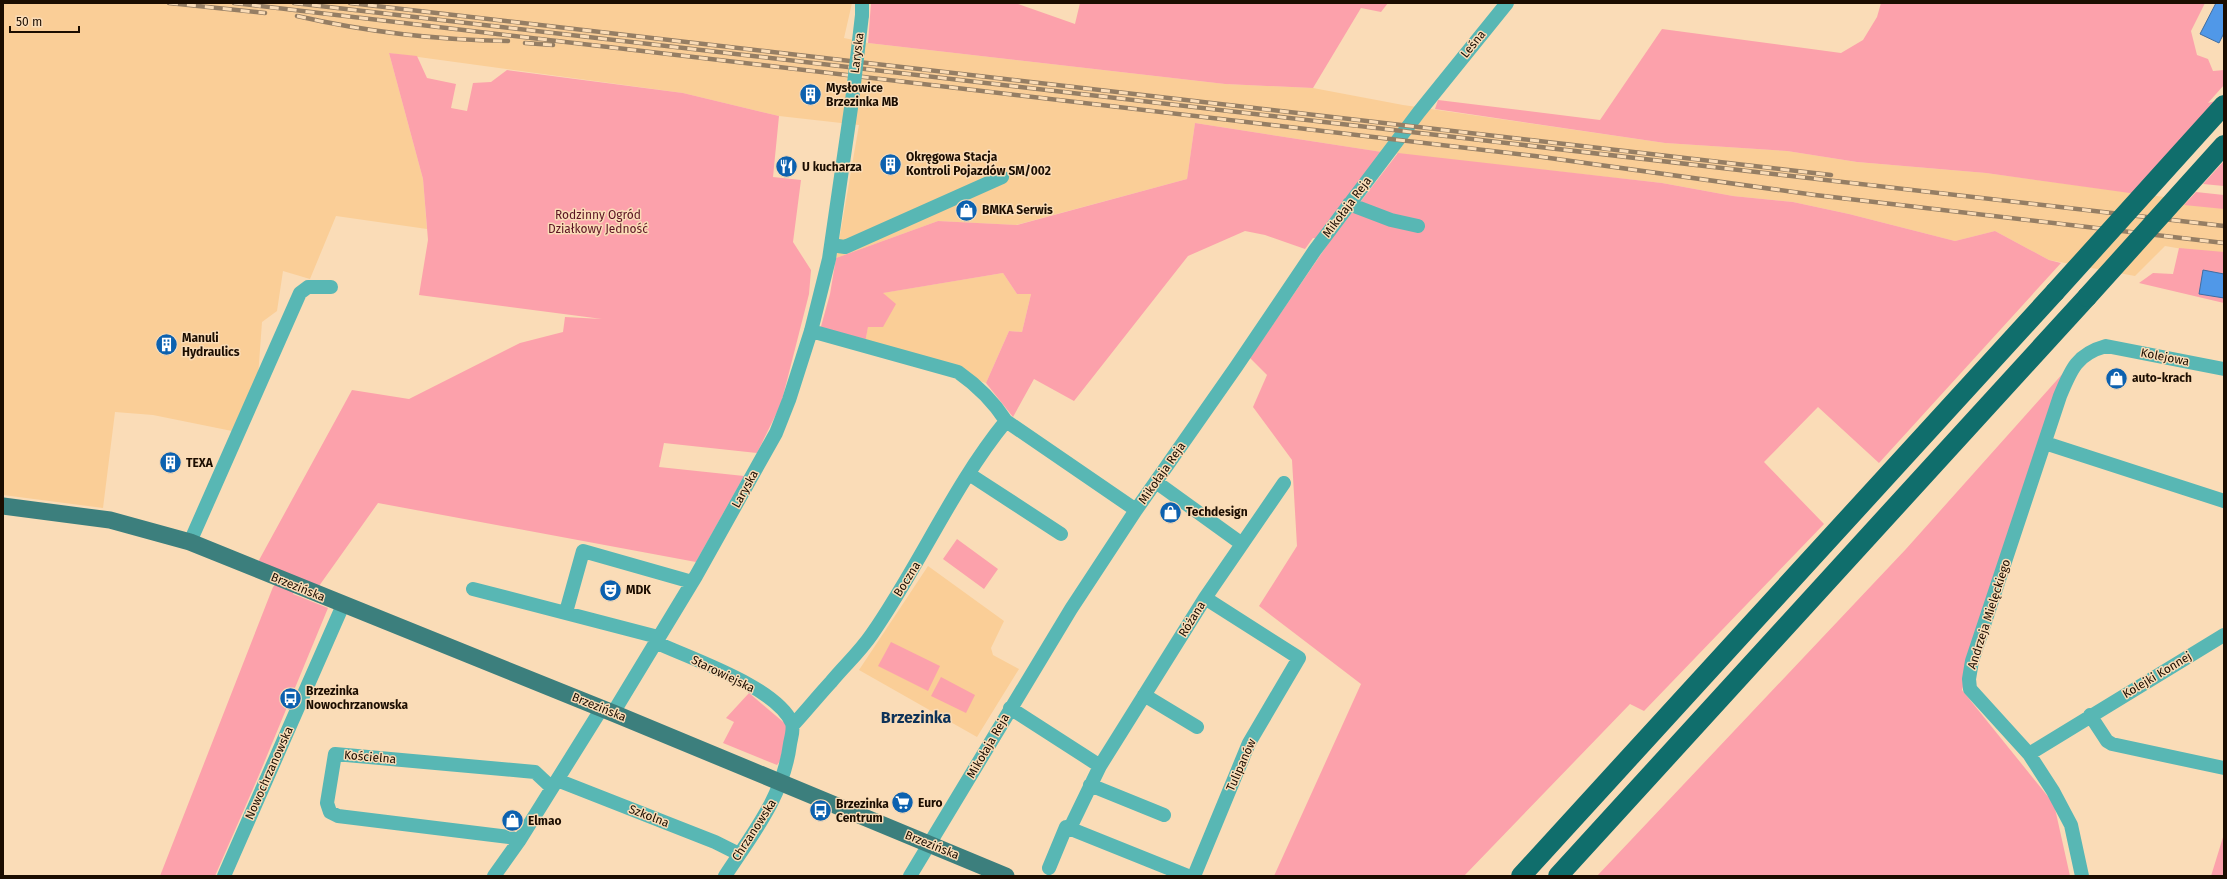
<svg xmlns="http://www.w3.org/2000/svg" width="2227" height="879" viewBox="0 0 2227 879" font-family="'Fira Sans',sans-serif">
  <rect width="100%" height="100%" fill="#fadcb7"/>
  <path fill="#face97" d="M3,3H852L844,38L868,43L1225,84L1313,88L1403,105L1665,143L1787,151L1857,162L1986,173L2224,205V256L2165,246L2135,276L2049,260L1995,231L1955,241L1849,214L1793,202L1733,196L1662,183L1382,152L1195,123L1187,179L1016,225L938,221L836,258L859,125L779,116L683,93L389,53L423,179L427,229L336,216L310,279L283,271L277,311L262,322L258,377L232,431L153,415L115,412L103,508L3,495Z
    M1003,273L1017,294H1031L1022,332L1009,331L986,383L865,343L868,326L882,293Z
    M928,566L1004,621L991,648L993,655L1019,669L977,737L859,670Z"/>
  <path fill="#fca1ab" d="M871,3H1015L1075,24L1080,3H1388L1381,12L1361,8L1313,88L1225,84L868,43Z
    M1881,3H2205L2191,31L2197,55L2208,59L2213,71L2224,70V85L2208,103L2222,99L2137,194L1986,173L1857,162L1787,151L1665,143L1435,109L1438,100L1600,120L1662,29L1841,53L1863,40L1877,17Z
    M389,53L417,56L427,78L456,84L451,108L467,111L473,83L491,82L507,70L683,93L779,116L773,177L801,180L793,242L811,270L809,294L781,404L757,453L664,443L659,467L744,476L696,562L378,503L319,586L300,579L293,594L328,608L259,775L215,876H160L273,587L285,572L258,562L352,390L409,399L520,343L563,332L565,317L602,319L419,295L428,240L423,179Z
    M1195,123L1382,152L1323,228L1337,232L1398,153L1662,183L1733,196L1793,202L1849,214L1955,241L1995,231L2049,260L2061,263L1879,463L1818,407L1764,462L1824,524L1644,711L1630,704L1464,876H1274L1361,684L1259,606L1297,546L1292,460L1253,407L1267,375L1250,358L1330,241L1313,238L1305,249L1265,235L1245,231L1188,256L1074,401L1034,379L1013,417L986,383L1009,331L1022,332L1031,294H1017L1003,273L883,293L896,304L883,327H868L865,343L820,330L830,294L836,258L938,221L1017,225L1187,179Z
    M2224,161V186L2203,184Z
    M2196,192L2224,195V209L2184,205Z
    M2179,248L2224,252V303L2139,283L2153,273L2173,274Z
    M2065,371L1975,641L1962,690L2054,804L2070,876H1597L1906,549Z
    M957,539L998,569L984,589L943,559Z
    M891,642L940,666L928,691L878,666Z
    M941,677L975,695L966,713L931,696Z
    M749,693L788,726L780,761L777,765L723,743L734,722L726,718Z
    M2224,834V876H2211Z"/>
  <path fill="#5098e8" stroke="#406ea2" d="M2216,3H2224V33L2219,43L2200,34Z
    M2203,270L2224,274V298L2199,294Z"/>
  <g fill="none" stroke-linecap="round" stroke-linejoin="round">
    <path stroke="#58b7b4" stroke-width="14" d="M862,3V15
      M1349,204L1391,220L1418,226
      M831,245L845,247L1002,177
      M811,331L958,372C978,386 993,401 1006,421L1136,510
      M2045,443L2224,501
      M969,474L1061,534
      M1156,482L1242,544
      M190,542L300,293L308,287H331
      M473,589L658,637
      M566,612L583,551L692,582
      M655,642C691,659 775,686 792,723C794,729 791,738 790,744C783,797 753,833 725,876
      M1144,695L1197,727
      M1010,708L1100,766
      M613,713L696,576L776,433L789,400L811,331L829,259L852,101
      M2090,715L2107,741L2112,744L2224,768
      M793,725C806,711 818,696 831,682C845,665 859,653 872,634C920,565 953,486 1006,421
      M2029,754L2224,635
      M557,780L715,842L739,854
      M1090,785L1164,815
      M1070,828L1100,766L1205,598L1284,483
      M519,841L509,837L338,816L330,812L327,803L335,754L535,772L552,788
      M1049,868L1066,827L1188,876
      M224,876L343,605
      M494,876L519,841L602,708
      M910,876L1071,609L1136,510L1236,367L1315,250L1419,112L1507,3
      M1194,876L1249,743L1299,658L1205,598
      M2082,876L2071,825L2053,791L2029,754L1970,689L1969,679L1972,661L2060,396C2071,369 2077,354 2106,346L2224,369"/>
    <path stroke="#3c7f7d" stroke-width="17" d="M3,506L110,520L190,542L613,713L1006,876"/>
    <path stroke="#106e6c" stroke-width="20" d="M1521,876L2055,292
      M1558,876L2087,297"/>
    <defs>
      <path id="rail" d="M169,3L265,13
        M234,3L1535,156L1815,195L2224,243
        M294,3L2224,226
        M350,3L1831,175
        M297,16C367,32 436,40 508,41
        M525,43L553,45"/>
    </defs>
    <use href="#rail" stroke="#957e64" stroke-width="4.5"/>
    <use href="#rail" stroke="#fadcb7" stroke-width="3" stroke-dasharray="9" stroke-linecap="butt"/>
    <path stroke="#58b7b4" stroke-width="14" d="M852,101L862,15"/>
    <path stroke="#106e6c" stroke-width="20" d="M2055,292L2224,105
      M2087,297L2224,145"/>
  </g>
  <defs>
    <symbol id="building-disc" viewBox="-11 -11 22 22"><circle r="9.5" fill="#0c61af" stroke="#fadcb7"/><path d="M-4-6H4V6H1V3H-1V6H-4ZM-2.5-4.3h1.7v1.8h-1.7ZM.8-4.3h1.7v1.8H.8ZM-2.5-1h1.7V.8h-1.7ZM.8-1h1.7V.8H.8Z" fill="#fff"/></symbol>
    <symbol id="restaurant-disc" viewBox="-11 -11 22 22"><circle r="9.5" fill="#0c61af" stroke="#fadcb7"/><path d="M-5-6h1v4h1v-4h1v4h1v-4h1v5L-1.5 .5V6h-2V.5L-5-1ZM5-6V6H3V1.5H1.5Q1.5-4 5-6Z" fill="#fff"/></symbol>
    <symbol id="shop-disc" viewBox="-11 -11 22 22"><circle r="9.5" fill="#0c61af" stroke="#fadcb7"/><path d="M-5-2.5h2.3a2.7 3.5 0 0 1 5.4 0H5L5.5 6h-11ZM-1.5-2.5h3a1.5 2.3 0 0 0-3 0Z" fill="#fff"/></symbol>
    <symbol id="theatre-disc" viewBox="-11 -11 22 22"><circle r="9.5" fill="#0c61af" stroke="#fadcb7"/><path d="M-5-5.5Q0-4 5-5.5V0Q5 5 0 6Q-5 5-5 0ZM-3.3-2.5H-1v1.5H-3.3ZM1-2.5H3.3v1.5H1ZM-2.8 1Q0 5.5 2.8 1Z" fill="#fff"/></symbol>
    <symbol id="bus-disc" viewBox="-11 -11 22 22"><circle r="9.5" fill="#0c61af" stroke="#fadcb7"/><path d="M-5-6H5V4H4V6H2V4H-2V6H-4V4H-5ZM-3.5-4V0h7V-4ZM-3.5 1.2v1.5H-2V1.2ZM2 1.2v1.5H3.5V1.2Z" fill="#fff"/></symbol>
    <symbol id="supermarket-disc" viewBox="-11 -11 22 22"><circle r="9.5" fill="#0c61af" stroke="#fadcb7"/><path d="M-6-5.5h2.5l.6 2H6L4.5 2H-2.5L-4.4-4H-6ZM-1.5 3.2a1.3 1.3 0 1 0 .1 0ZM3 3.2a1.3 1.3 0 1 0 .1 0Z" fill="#fff"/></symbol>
  </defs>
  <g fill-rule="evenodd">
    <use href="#building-disc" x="798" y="82" width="25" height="25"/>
    <use href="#building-disc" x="878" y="152" width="25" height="25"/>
    <use href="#restaurant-disc" x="774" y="154" width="25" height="25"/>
    <use href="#shop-disc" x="954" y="198" width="25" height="25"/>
    <use href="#building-disc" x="154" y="332" width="25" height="25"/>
    <use href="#shop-disc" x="2104" y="366" width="25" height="25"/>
    <use href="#building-disc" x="158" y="450" width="25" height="25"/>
    <use href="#shop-disc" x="1158" y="500" width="25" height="25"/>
    <use href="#theatre-disc" x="598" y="578" width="25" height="25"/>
    <use href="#bus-disc" x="278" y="686" width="25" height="25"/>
    <use href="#supermarket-disc" x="890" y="790" width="25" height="25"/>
    <use href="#bus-disc" x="808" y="798" width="25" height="25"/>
    <use href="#shop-disc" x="500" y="808" width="25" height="25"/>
  </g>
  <g text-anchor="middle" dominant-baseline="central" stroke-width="3" stroke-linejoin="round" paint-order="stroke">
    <g font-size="12" fill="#1b0d00" stroke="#fadcb7">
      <text transform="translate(1473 44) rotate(-51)">Leśna</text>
      <text transform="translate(857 53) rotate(-83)">Laryska</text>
      <text transform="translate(1347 207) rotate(-53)">Mikołaja Reja</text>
      <text transform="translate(2165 357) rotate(11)">Kolejowa</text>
      <text transform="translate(1162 473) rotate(-55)">Mikołaja Reja</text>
      <text transform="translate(745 489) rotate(-61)">Laryska</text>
      <text transform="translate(907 579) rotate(-58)">Boczna</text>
      <text transform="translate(298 587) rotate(22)">Brzezińska</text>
      <text transform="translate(1989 614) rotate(-72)">Andrzeja Mielęckiego</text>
      <text transform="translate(1192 619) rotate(-58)">Różana</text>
      <text transform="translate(723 674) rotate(26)">Starowiejska</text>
      <text transform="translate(2157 675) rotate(-31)">Kolejki Konnej</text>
      <text transform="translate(599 707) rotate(22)">Brzezińska</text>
      <text transform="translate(988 746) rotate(-60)">Mikołaja Reja</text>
      <text transform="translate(370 757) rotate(5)">Kościelna</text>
      <text transform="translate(1241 765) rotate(-66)">Tulipanów</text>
      <text transform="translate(269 773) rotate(-66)">Nowochrzanowska</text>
      <text transform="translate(649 816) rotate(21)">Szkolna</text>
      <text transform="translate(754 830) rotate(-57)">Chrzanowska</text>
      <text transform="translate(932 845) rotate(22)">Brzezińska</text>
    </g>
    <g font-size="12" font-weight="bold" fill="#1b0d00" stroke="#fadcb7" text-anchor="start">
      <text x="826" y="88">Mysłowice<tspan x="826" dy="14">Brzezinka MB</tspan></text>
      <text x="906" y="157">Okręgowa Stacja<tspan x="906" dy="14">Kontroli Pojazdów SM/002</tspan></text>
      <text x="802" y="167">U kucharza</text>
      <text x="982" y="210">BMKA Serwis</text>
      <text x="182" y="338">Manuli<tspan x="182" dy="14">Hydraulics</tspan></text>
      <text x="2132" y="378">auto-krach</text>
      <text x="186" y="463">TEXA</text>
      <text x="1186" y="512">Techdesign</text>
      <text x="626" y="590">MDK</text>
      <text x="306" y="691">Brzezinka<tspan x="306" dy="14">Nowochrzanowska</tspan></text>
      <text x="918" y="803">Euro</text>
      <text x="836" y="804">Brzezinka<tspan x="836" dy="14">Centrum</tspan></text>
      <text x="528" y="821">Elmao</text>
    </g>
    <g font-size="12" fill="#5b1423" stroke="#fadcb7">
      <text x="598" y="215">Rodzinny Ogród<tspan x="598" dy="14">Działkowy Jedność</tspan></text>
    </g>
    <g font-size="16" font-weight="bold" fill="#0d3258" stroke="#fadcb7">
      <text x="916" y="717">Brzezinka</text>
    </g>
  </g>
  <rect width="2227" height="879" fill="none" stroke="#1b0d00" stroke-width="8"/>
  <path d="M10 26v6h69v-6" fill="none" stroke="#1b0d00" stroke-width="2"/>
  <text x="16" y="26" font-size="12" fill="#1b0d00" stroke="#fadcb7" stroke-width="3" paint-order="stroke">50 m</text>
</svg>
